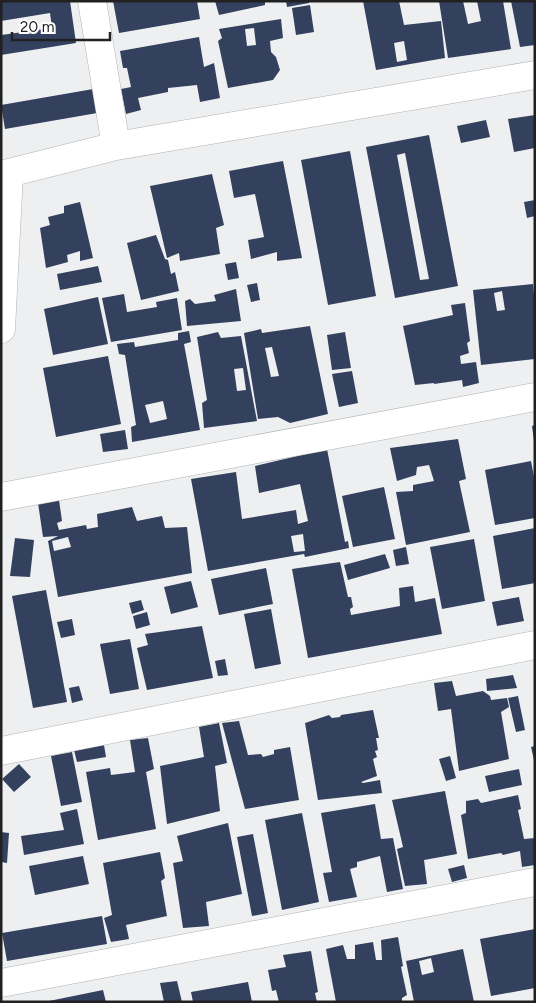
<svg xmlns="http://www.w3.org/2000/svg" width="536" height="1003" viewBox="0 0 536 1003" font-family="Figtree,sans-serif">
  <rect width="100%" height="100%" fill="#eeeff0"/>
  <path fill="#34415e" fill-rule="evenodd" d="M1,1H70L76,43L1,55V35L52,28L50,13L1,21Z
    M113,1H197L200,19L119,33Z
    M215,1H265V5L219,15Z
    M286,1H309V3L287,7Z
    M363,1H399L404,25L441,21L445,58L376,70ZM404,41L407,60L397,62L394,43Z
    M439,1H463L468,24L481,21L477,1H503L511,49L448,58Z
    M511,1H535V45L520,47Z
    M310,5L314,32L296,35L292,8Z
    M281,19L283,38L270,41L271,52L276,57L280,70L273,80L228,88L218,41L222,38L219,29ZM254,28L256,45L247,46L245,29Z
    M199,37L204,67L214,63L220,98L200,102L197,85L168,88V92L138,98L141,110L126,114L121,89L131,87L127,68H123L120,51Z
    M99,88L103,112L5,129L1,105Z
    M535,115V148L514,152L508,119Z
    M486,120L490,137L461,143L457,126Z
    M429,135L458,286L395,298L366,147ZM405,153L429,279L420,280L397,155Z
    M350,151L376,296L328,305L301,160Z
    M283,161L302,258L277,261V252L251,259L248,240L264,237L255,194L234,198L229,171Z
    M212,174L224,225L216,228L220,254L180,261L179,253L167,258L150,186Z
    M535,200V216L527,218L524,202Z
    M80,202L93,258L80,261V251L67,255L68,262L46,268L40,228L50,225L48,217L64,213V206Z
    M156,235L165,259L168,260L171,274L175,272L179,291L141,300L127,243Z
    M236,262L239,278L228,280L225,264Z
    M98,266L102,282L60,290L57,274Z
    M257,283L260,300L251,302L247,285Z
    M533,284L535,306V359L481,365L473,290ZM502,291L505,310L497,311L494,293Z
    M236,289L241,321L187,326L185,301L190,299L195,304L216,301L214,295Z
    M124,294L127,312L157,307L156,302L177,298L182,330L111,342L102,298Z
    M98,297L108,344L53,355L44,309Z
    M465,303L470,341L467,343L469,353L460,356L461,364L476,362L479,383L463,387L462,380L434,384V383L415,385L403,326L453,315L451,305Z
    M310,326L328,414L290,423L278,417L258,419L244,333L261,329L262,333ZM272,347L279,376L271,377L265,348Z
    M189,331L191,342L184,344L200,430L132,442L131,427L136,425L125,355L119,354L117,344L134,342L135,347L178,340V333ZM163,401L167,419L150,423L145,405Z
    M218,332L221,338L241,336L257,421L204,428L202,403L207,400L197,337ZM243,368L246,390L237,391L234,369Z
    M345,332L351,368L332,370L327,335Z
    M108,356L121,424L56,437L43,368Z
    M352,371L358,403L339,407L332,374Z
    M535,425V441H534L532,426Z
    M125,430L128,449L103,452L100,434Z
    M458,439L466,479L459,481L470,532L406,545L396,492L413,491V485L434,481L429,465L417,467L416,475L397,481L390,448Z
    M327,449L345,542L348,541L349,548L305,557L304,554L208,571L191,479L236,472L242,519L296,510L298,524L308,521L300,484L259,493L255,466ZM303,534L305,551L294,552L291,536Z
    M531,461L535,482V518L495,525L485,470Z
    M384,487L395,539L353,547L342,496Z
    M59,500L62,521L57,523L59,530L86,525L87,529L98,527L97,514L132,507L137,521L162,516L165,528L187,527L192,573L58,597L48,541L58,536L43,537L38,503ZM68,537L71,547L54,551L52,541Z
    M535,528V583L502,589L493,536Z
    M15,538L34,540L30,577L10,576Z
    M474,539L485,601L442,609L430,547Z
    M406,547L409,564L396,566L393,550Z
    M385,554L390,568L348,580L344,565Z
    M340,562L348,597H351L353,607L350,609L351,615L400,606L399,588L413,586L415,602L435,598L442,634L308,658L292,569Z
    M266,568L273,604L219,615L211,579Z
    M191,581L198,607L171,614L164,587Z
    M46,590L67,702L33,708L12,596Z
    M519,597L524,621L497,626L492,602Z
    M141,600L144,610L132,614L129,603Z
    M271,609L281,664L255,669L244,614Z
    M147,612L150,625L136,629L133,616Z
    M72,619L75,635L61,638L57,622Z
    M202,626L213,678L147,690L137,648L148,645L145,634Z
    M130,639L139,689L110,694L100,644Z
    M225,659L228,675L218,676L215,661Z
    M513,675L517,688L487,691L486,679Z
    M452,681L456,696L483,691L490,696L491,700L507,698L509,707L501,712L509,759L459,771L451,709L438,711L434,683Z
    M79,686L83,700L72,703L69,688Z
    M518,696L525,730L516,732L508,698Z
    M373,710L379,738H376L378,750L375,751L377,757L373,759L377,776L361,782L363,783L380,780L382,793L318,800L305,723L329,715L332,718L340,717L341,715Z
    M239,721L248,755L261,754L263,757L274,754V750L290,747L299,800L245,809L222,723Z
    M219,723L227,763L215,766L220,811L167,824L160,766L204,757L199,727Z
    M148,738L154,769L146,772L156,829L98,840L86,772L110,768L111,775L135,772L130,740Z
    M104,745L106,757L77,762L74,750Z
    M535,746V759L534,760L531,747Z
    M72,752L82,802L61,806L51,756Z
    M450,756L456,778L446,781L439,759Z
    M19,764L31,777L14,792L2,779Z
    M519,769L522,785L489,792L485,776Z
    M445,791L457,854L424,860L427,884L405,886L397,849L403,847L392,800Z
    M518,795L521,809L518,810L524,839L535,838V865L522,867L520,851L503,855L501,853L468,859L461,815L466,813V801L478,799L481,803Z
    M375,804L381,839L393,838L403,889L387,892L380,856L357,862V867L350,869L357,897L329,902L323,873L332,872L321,813Z
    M77,809L84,844L24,855L21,836L64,830L60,813Z
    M302,813L319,902L282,910L265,820Z
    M228,823L242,894L206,902L209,926L183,928L173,863L183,861L177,836Z
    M1,832L9,833L7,863L1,862Z
    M253,834L268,913L252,916L237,837Z
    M160,852L165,878L161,881L167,916L126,925L129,939L111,942L104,918L112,915L103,863Z
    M83,856L89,884L35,895L29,866Z
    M464,865L467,878L452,882L448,869Z
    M102,916L107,944L7,961L2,933Z
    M535,929V988L491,996L480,939Z
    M398,937L403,966L401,967L407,995L402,998V1002H336L326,949L343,945L347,959H355V945L373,942L376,960H382L381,940Z
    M463,949L474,1002H414L406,961ZM431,958L434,972L422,975L419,961Z
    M311,951L318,992L315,993L317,1002H279L276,990L272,991L268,970L286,967L283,955Z
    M177,981L182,1002H164L160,983Z
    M248,982L252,1002H193L191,992Z
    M103,990L106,1002H49V1001Z"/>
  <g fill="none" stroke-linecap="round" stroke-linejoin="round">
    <defs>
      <path id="minor" d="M92,1L116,146
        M1,175L116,146L535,75
        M1,329L9,174
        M1,497L535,397
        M1,751L535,645
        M1,983L535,882"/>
    </defs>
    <use href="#minor" stroke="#b1b2b3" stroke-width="29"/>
    <use href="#minor" stroke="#fff" stroke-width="28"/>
  </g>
  <rect width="536" height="1003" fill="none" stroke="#212121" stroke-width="5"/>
  <path d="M12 32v8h98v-8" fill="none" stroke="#212121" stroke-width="2.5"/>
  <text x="20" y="32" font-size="15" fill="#212121" stroke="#ffffff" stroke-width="4" paint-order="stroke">20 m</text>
</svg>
